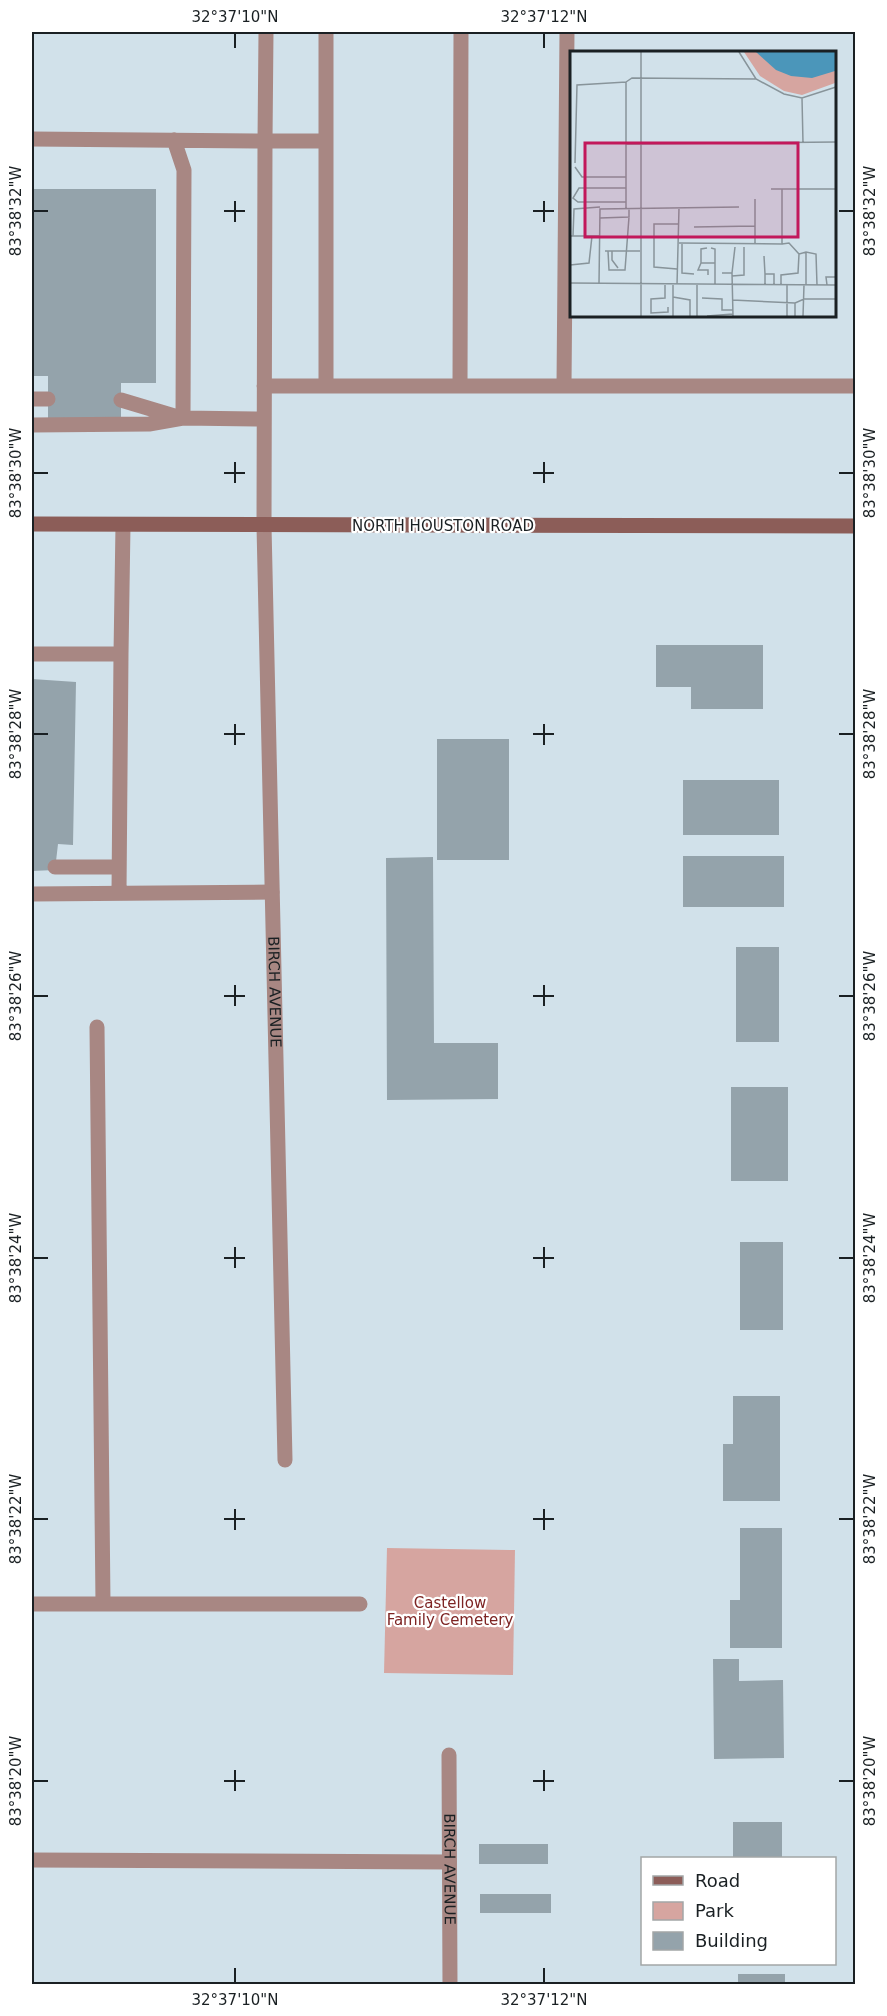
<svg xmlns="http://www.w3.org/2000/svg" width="887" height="2016" viewBox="0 0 887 2016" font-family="'DejaVu Sans',sans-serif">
  <rect width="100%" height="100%" fill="#d1e1ea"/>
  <path fill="#d6a5a0" d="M387,1548L515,1550L513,1675L384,1673Z"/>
  <path fill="#94a3ab" d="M32,189H156V383H121V420H48V376H32Z
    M656,645H763V709H691V687H656Z
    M32,679L76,682L73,845L58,844L55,870L32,871Z
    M437,739H509V860H437Z
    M683,780H779V835H683Z
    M683,856H784V907H683Z
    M433,857L434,1043H498V1099L387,1100L386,858Z
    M736,947H779V1042H736Z
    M731,1087H788V1181H731Z
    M740,1242H783V1330H740Z
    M733,1396H780V1501H723V1444H733Z
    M740,1528H782V1648H730V1600H740Z
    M713,1659H739V1681L783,1680L784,1758L714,1759Z
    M733,1822H782V1858H733Z
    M479,1844H548V1864H479Z
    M480,1894H551V1913H480Z
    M738,1974H785V1984H738Z"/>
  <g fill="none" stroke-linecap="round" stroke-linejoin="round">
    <path stroke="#a88783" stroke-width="15" d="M266,32L265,141H326
      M326,32V386
      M32,139L265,141L264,526
      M174,140L184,170L183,418L264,419
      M264,386H856
      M460,386L461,32
      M564,386L567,32
      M32,399H48
      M121,400L181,418
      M32,425L149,424L183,418
      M32,654H121L119,893
      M121,654L123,525
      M55,867H119
      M32,894L272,892"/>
    <g stroke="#a88783" stroke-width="15">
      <path id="s1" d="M264,526L285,1460"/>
      <path d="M97,1027L103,1603"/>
      <path d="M32,1604H360"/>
      <path id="s2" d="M449,1755L450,1984"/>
      <path d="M32,1860L449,1862"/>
    </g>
    <path stroke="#8c5d58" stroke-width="15" d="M32,524L856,526"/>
  </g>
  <path fill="none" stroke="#1a2023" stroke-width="2" d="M235,33V48M544,33V48M235,201V222M544,201V222M33,211H48M224,211H245M533,211H554M839,211H854M235,462V483M544,462V483M33,473H48M224,473H245M533,473H554M839,473H854M235,724V745M544,724V745M33,734H48M224,734H245M533,734H554M839,734H854M235,985V1006M544,985V1006M33,996H48M224,996H245M533,996H554M839,996H854M235,1247V1268M544,1247V1268M33,1258H48M224,1258H245M533,1258H554M839,1258H854M235,1509V1530M544,1509V1530M33,1519H48M224,1519H245M533,1519H554M839,1519H854M235,1770V1791M544,1770V1791M33,1781H48M224,1781H245M533,1781H554M839,1781H854M235,1968V1983M544,1968V1983"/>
  <g text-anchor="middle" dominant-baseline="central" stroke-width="4.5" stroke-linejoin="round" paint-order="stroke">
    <g font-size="15" fill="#1a2023" stroke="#fff">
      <text x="443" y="526">NORTH HOUSTON ROAD</text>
      <text stroke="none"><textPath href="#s1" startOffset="466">BIRCH AVENUE</textPath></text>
      <text stroke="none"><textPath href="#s2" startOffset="114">BIRCH AVENUE</textPath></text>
    </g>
    <g font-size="15" fill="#7d2423" stroke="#fff">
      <text x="450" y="1603">Castellow<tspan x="450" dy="17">Family Cemetery</tspan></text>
    </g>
  </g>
  <g transform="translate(570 51)">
    <rect width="266" height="266" fill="#d1e1ea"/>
    <path d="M174,1H265V32L232,44L214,40L190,25Z" fill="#d6a5a0"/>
    <path d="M186,1H265V20L242,27L221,25L206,19Z" fill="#4b96ba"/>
    <path fill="none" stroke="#88949a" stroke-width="1.5" d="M71,1V265M169,1L186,28L214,43L232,47L266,36M56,31L62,27L186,28M232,47L233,92M56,93L266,91M5,112L7,34L56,31V158M5,116L12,126H56M56,137H9L3,147L8,151H56M201,138H266M185,148V192M30,167L59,166V158M124,176L185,175M0,185H22M3,185L4,158L30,156M109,192L212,193V138M112,192V222L124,223M212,193L219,192L229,203M137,197L131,198V212H145V234M141,197L145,198V212M35,200H70M38,200L39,219H55L59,166M42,200V209L48,217M236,201V234M194,205L195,223M131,212L128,219H138V224M0,214L19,212L22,185H29M107,218L84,216V173H109M152,222H162L163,265M162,222L165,196M162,225L174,224V196M0,232L266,234M29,233L30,158L169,156M95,234V247L81,248V262L98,261V256M103,234V265M107,234L109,157M127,234V265M195,234V223H204V234M211,234V224L228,222L229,203L236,201L246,203L247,234M217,234V265M257,234L256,226H266M103,246L120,249V265M132,247L152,248V259H163M162,249L225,252M137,265L163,263M225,265V252L234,248H266M233,265L234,234"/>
    <path fill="#c2185b" fill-opacity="0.15" stroke="#c2185b" stroke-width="3" d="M15,92H228V186H15Z"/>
    <rect width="266" height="266" fill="none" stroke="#1a2023" stroke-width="3"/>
  </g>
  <rect width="887" height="2016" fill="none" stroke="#ffffff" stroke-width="66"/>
  <rect x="641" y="1857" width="195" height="108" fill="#ffffff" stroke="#a3a6a7" stroke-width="1.5"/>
  <rect x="653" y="1876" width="30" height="9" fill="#8c5d58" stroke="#a3a6a7" stroke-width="1.5"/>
  <text x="695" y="1887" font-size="18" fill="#1a2023">Road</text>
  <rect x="653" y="1902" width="30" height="18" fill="#d6a5a0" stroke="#a3a6a7" stroke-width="1.5"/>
  <text x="695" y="1917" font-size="18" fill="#1a2023">Park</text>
  <rect x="653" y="1932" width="30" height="18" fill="#94a3ab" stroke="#a3a6a7" stroke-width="1.5"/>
  <text x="695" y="1947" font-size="18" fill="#1a2023">Building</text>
  <rect x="33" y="33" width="821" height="1950" fill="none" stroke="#1a2023" stroke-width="2"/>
  <g font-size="15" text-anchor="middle" fill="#1a2023">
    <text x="235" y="22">32°37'10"N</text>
    <text x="544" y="22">32°37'12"N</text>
    <text transform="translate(16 211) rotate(-90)" y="5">83°38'32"W</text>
    <text transform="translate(870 211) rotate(-90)" y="5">83°38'32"W</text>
    <text transform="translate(16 473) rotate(-90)" y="5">83°38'30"W</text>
    <text transform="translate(870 473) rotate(-90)" y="5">83°38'30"W</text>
    <text transform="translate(16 734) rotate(-90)" y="5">83°38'28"W</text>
    <text transform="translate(870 734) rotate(-90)" y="5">83°38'28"W</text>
    <text transform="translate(870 996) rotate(-90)" y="5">83°38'26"W</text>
    <text transform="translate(16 996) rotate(-90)" y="5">83°38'26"W</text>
    <text transform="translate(870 1258) rotate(-90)" y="5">83°38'24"W</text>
    <text transform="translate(16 1258) rotate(-90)" y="5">83°38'24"W</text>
    <text transform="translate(870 1519) rotate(-90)" y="5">83°38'22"W</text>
    <text transform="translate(16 1519) rotate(-90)" y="5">83°38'22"W</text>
    <text transform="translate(16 1781) rotate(-90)" y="5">83°38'20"W</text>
    <text transform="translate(870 1781) rotate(-90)" y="5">83°38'20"W</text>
    <text x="235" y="2005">32°37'10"N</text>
    <text x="544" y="2005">32°37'12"N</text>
  </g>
</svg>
